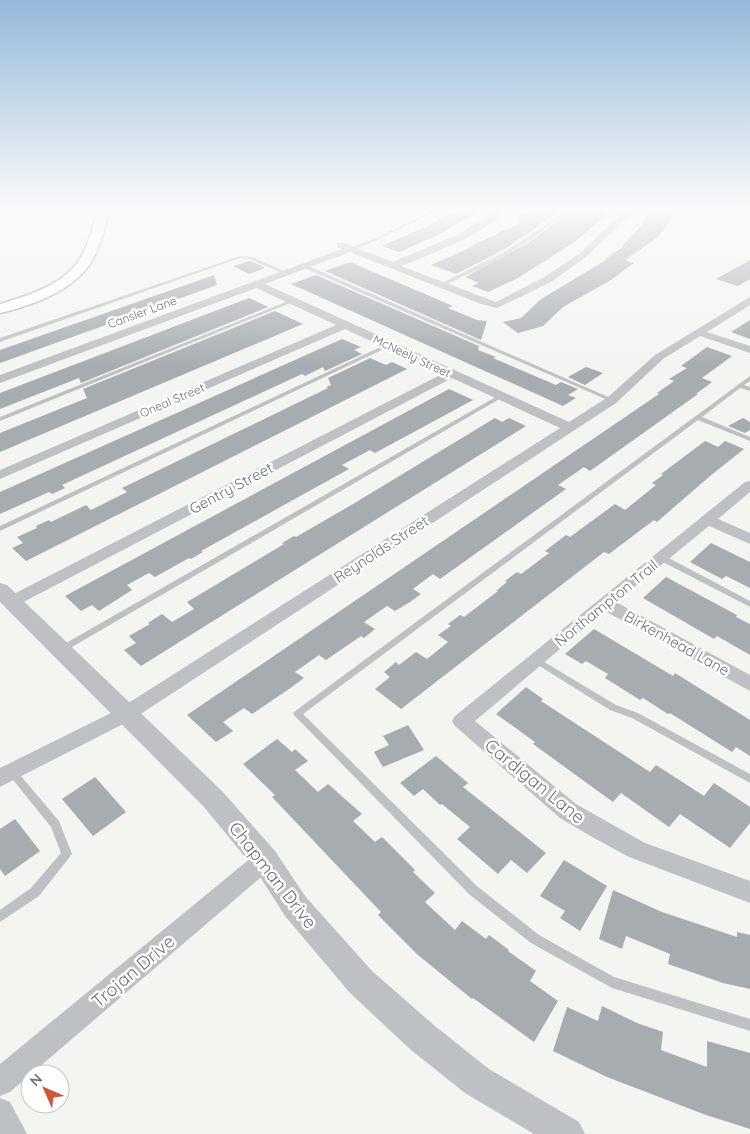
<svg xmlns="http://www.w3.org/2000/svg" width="750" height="1134" viewBox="0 0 750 1134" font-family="Quicksand,sans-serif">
  <rect width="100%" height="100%" fill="#f4f4f1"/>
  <path fill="#a6acb0" d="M459,209H483L436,236L399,252L382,246L439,221L436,220Z
    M528,209H563L505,249L456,274L431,265L474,246H471L521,223L518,216Z
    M572,209H609L598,222L573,243L518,278L488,292L472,286L479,283L465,277L533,240Z
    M652,209H673L669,223L658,237L625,260L634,263L611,280L563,307L543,326L518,333L503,322L521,318L541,299L606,260L605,259L624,246H622L640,227Z
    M750,260V279L738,286L716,279Z
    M249,261H250L265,268L249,274L233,266Z
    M350,262L453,306L448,308L477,320L487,321L481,340L325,271Z
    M214,275L217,285L0,363V350Z
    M316,275L479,346L478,350L496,357L493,358L556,385L561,382L578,389L568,395L576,398L563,406L291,284Z
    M249,298L268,307L81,383L79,378L0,409V393Z
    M275,311L303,324L0,452V433L87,398L83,389Z
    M750,320V339L731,332Z
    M342,339L361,347L354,350L362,354L325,371L323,367L305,376L302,374L62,485L65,488L52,494L49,492L0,514V492Z
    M707,347L732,356L702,378L712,382L696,394H698L590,471L584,467L558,485L566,489L440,579L433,574L413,589L421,594L410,602L395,611L387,606L364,622L375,629L364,638L361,636L326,660L319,655L295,672L304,678L289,689L252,714L244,708L223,722L233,731L216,742L187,715L659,394L657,393L674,381L669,379L687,368L681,366Z
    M370,358L386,365L392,362L407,369L26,561L12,548L23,543L17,537L37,528L36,526L49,520L51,522L86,505L91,510L127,492L122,488L328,388L326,387L331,385L328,378Z
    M586,367L603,373L585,385L568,377Z
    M449,389L473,400L375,453L370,450L342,465L349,469L201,551L203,552L191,559L189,558L155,577L149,573L127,585L132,590L99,611L92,605L81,611L65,596Z
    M495,418L502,422L509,418L526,426L141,666L124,650L136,643L129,636L150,624L148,623L162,614L172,622L194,609L187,602L284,544L282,543L294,536L296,537L353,504Z
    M743,418L750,422V430L745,433L728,426Z
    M705,441L718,447L725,441L744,449L710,476L657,522L654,520L609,554L604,552L401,709L375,689L390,677L384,672L396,662L399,665L416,652L427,659L448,642L438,635L451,626L448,624L460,615L464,617L498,591H496L507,582L505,581L517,572L521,574L549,553L545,551L566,535L570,537L615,504L625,510L656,485L652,483L663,475L661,474Z
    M711,543L750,562V588L726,576L722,579L690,562Z
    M666,577L737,615L736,617L750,624V655L717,636L714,639L643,598Z
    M594,629L673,676L675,673L750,720V756L736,747L732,752L670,713L668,714L643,698L640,700L605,678L608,674L586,661L582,664L565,654Z
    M526,687L543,699L541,701L650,772L656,765L704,796L714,783L750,807V823L730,848L680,814L669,827L621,793L613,802L533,744L535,742L496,714Z
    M408,725L424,750L383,767L374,752L389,745L383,736Z
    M277,739L292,752L295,749L308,761L295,770L318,792L328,784L362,814L353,821L375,842L382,837L415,870L413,872L435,893L425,902L455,930L462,921L486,939L489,935L509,950L508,951L536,971L530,981L558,1001L534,1042L473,998L472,999L418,955L378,915L381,912L272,797L275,795L243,764Z
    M436,756L468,783L463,787L546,853L527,873L511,860L498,874L457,839L470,827L442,804L440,805L423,789L414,796L400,783Z
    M95,777L126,812L93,836L62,799Z
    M15,819L40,851L5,876L0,869V829Z
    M564,860L607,886L580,931L560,918L565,911L540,896Z
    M613,890L662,912L737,937V932L750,935V989L723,983L668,964L670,954L626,936L622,949L599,939Z
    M602,1006L637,1023L663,1032L661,1050L707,1067V1041L750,1053V1129L706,1115L607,1077L553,1051L567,1007L598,1021Z"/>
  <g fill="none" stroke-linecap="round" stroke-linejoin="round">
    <defs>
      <path id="secondary" d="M98,209H110C105,225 102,242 94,257C77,290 34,305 0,313V304C27,296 63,285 79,260C89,245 93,226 98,209Z"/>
    </defs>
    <use href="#secondary" stroke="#b0b5b8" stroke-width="3"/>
    <path fill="#bec1c4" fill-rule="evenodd" d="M436,209H440L378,240L352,250L348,249L376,238Z
      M566,209H570C539,238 500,259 462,277C455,280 444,287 438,285L506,251L537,231Z
      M240,256L253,257L288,273L284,274L250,259L240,258L0,342V338Z
      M302,265H306L615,400L612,402L610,401L302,267Z
      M291,300L295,301L0,421V417Z
      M387,344L392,345L0,531V526Z
      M750,376V381L744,385L750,387V391L740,388L702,417L750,437V441L698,420L303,714L478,887L539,935L614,977L750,1019V1031L612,988L531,943L470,895L293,714L294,712Z
      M501,394L503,395V397L65,651H59L58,649L59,647Z
      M659,556H665L750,601V607L659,560L658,558Z
      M536,657L616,705L638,713L750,774V783L632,718L610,710L533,662L532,660L533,658Z
      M12,768L15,769L59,821L72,854L39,896L0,922V910L31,888L61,853L51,827L9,775L7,772L9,769Z"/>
    <path fill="#bec1c4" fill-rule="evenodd" d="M498,209H507C482,236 435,252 401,266L496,302L543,278L580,253L627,209H636L586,257L551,282L497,308L481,304L350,252L265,284L569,422L608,397L655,355L750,297V305L707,332L750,346V353L700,336L663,359L616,403L133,719L0,787V768L119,709L560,428L452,378L12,608L6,606L3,602L6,598L442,374L345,329L0,479V470L336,325L256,288L0,383V375L342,249L337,247V243H343L393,262L461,233Z
      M750,481V492L718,519L750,533V544L709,526L616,602L750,675V691L605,611L475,721L576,804L645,843L750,881V903L629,857L594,838L560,818L455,726L452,721L455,716L745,482Z
      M265,850L273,853L276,860L273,867L10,1092L0,1096V1064L257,853Z
      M0,1098L10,1102L27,1134H0Z"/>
    <path fill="#bec1c4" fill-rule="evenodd" d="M0,583L7,585L222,791L275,851L305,896L372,971L435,1026L489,1069L579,1122L585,1134H534L465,1093L411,1050L350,993L285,916L255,869L204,807L0,602Z"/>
    <use href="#secondary" fill="#fff" fill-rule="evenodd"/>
  </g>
  <linearGradient id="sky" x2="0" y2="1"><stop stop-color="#94b9da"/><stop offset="0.57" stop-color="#fafaf9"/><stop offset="1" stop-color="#fafaf9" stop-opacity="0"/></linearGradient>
  <rect width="750" height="367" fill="url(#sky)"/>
  <g text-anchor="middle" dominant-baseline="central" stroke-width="5" stroke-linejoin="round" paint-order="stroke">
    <g font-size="12" fill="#67747e" stroke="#fff">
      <text transform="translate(142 312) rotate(-20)">Cansler Lane</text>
      <text transform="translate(412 356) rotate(25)">McNeely Street</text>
      <text transform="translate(172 400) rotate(-23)">Oneal Street</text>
    </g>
    <g font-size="15" fill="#67747e" stroke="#fff">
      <text transform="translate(231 488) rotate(-28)">Gentry Street</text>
      <text transform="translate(381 549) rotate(-33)">Reynolds Street</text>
      <text transform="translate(606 603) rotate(-39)">Northampton Trail</text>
      <text transform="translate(677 643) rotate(29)">Birkenhead Lane</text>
    </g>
    <g font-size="18" fill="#67747e" stroke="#fff">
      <text transform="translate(535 781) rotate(39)">Cardigan Lane</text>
      <text transform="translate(273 875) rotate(52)">Chapman Drive</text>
      <text transform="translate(133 971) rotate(-40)">Trojan Drive</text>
    </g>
  </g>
  <g transform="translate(45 1089) rotate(315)"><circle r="24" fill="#ffffff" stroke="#c2c7cb"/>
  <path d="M0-4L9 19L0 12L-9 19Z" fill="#cc5839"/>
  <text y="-8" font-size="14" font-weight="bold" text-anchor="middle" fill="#67747e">N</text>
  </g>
</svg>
